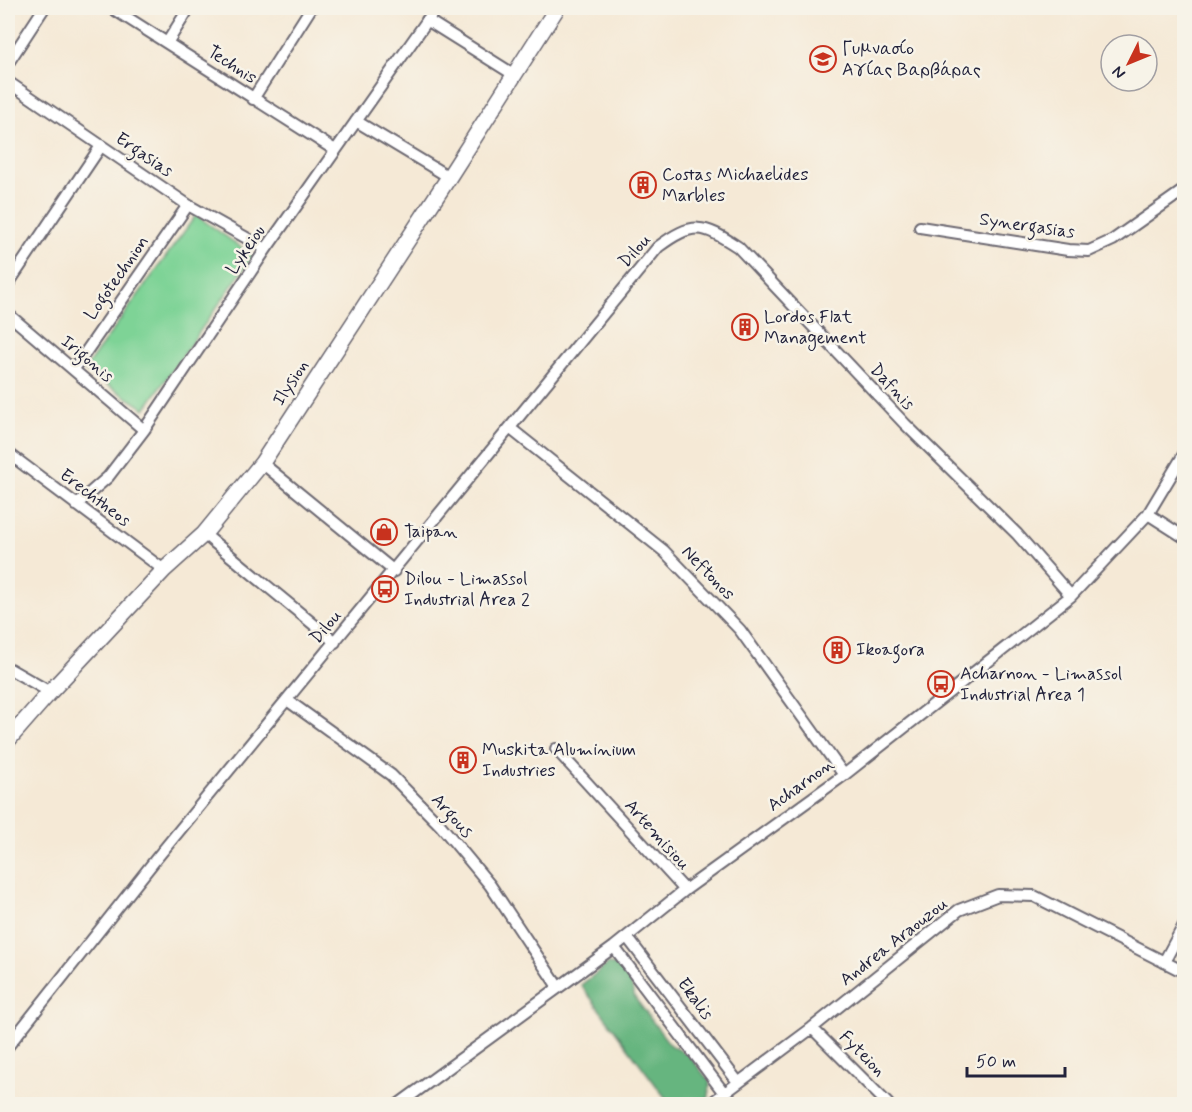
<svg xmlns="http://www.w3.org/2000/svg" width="1192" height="1112" viewBox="0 0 1192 1112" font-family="Mynerve,sans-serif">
  <rect width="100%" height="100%" fill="#f7f3e8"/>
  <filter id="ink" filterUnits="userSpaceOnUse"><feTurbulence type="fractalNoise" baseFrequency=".0167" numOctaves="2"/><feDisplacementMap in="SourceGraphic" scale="12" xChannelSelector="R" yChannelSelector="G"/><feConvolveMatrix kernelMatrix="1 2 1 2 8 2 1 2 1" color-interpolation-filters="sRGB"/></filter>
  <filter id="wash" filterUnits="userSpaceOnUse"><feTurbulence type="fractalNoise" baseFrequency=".008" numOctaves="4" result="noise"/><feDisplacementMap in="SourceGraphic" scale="24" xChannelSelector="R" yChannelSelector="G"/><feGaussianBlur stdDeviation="1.35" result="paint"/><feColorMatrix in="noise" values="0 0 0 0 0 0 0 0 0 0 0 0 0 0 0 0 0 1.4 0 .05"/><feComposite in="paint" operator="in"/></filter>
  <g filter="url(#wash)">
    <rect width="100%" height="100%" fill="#f5e9d6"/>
    <path fill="#7ed396" stroke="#507a68" stroke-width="1.5" d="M196,215L253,256L145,409L84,370Z"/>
    <path fill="#66b57f" stroke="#446c5d" stroke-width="1.5" d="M608,964L620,966L628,972L635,998L671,1046L688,1054L710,1082L709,1097L699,1104H670L581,985Z"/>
  </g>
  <g filter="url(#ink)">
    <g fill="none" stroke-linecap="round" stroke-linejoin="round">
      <defs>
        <path id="street" d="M112,8L335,150
          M427,20L513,74
          M167,43L189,8
          M8,63L44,8
          M8,82L188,205L266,249
          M253,99L311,8
          M356,121L449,177
          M920,227L1068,250L1089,251L1113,240L1184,190
          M8,284L101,146
          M8,314L144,430
          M74,369L188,205
          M511,429L664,551L740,630L844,775
          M8,453L164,570
          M262,463L394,571
          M76,505L108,477L144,430L266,249L436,8
          M1148,514L1184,537
          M204,534L335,642
          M8,668L50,692
          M287,700L391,775L441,826L490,885L558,987
          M556,749L685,890
          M627,937L738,1082
          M614,947L724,1093
          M1164,962L1184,925
          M812,1028L888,1104
          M8,1046L156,859L658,247C693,221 703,224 738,247L905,424L1017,534L1071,596
          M399,1104L614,947L685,890L844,775L1071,596L1148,514L1184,454
          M710,1104L812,1028L959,910L998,895L1034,896L1184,972"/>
        <path id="secondary" d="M8,740L50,692L164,570L204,534L262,463L449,177L557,8"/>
      </defs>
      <use href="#street" stroke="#6c6871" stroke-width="14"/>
      <use href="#secondary" stroke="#6c6871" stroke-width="18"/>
      <use href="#street" stroke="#fff" stroke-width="10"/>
      <use href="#secondary" stroke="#fff" stroke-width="15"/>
    </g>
  </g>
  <defs>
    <symbol id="school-ring" viewBox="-11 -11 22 22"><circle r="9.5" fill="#f7f3e8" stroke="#c8321e" stroke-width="1.5"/><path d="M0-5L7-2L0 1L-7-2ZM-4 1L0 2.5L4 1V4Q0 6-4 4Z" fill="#c8321e"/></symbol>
    <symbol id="building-ring" viewBox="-11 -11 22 22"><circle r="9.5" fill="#f7f3e8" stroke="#c8321e" stroke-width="1.5"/><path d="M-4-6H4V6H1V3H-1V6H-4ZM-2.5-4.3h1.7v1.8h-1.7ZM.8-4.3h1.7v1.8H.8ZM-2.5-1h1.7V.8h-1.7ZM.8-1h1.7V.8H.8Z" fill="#c8321e"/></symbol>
    <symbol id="shop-ring" viewBox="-11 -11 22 22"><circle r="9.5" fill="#f7f3e8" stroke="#c8321e" stroke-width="1.5"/><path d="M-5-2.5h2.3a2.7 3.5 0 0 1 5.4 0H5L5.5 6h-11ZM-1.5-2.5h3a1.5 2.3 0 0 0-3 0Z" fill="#c8321e"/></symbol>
    <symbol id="bus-ring" viewBox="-11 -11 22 22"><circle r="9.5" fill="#f7f3e8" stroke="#c8321e" stroke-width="1.5"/><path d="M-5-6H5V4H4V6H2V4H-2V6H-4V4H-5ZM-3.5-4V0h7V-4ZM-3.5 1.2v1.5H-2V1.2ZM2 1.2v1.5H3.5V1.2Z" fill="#c8321e"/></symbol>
  </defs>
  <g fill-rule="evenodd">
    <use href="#school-ring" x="808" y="44" width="30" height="30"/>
    <use href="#building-ring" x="628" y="170" width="30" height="30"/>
    <use href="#building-ring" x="730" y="312" width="30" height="30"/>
    <use href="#shop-ring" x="369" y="517" width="30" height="30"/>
    <use href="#bus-ring" x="370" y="574" width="30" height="30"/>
    <use href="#building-ring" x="822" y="635" width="30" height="30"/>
    <use href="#bus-ring" x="926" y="669" width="30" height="30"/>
    <use href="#building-ring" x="448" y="745" width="30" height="30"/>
  </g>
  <g text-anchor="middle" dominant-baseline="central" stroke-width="5" stroke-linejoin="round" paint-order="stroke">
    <g font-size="18" fill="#22223b" stroke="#f7f3e8" text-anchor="start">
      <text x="842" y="49">Γυμνασίο<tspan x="842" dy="21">Αγίας Βαρβάρας</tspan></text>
      <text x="662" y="175">Costas Michaelides<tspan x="662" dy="21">Marbles</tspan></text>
      <text x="764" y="317">Lordos Flat<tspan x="764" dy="21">Management</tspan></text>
      <text x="404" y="532">Taipan</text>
      <text x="404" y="579">Dilou - Limassol<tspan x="404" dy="21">Industrial Area 2</tspan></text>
      <text x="856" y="650">Ikoagora</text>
      <text x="960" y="674">Acharnon - Limassol<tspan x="960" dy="21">Industrial Area 1</tspan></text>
      <text x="482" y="750">Muskita Aluminium<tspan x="482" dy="21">Industries</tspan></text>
    </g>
    <g font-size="18" fill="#22223b" stroke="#f7f3e8">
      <text transform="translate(232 65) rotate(33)">Technis</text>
      <text transform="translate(144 155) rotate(34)">Ergasias</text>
      <text transform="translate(1027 226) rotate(8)">Synergasias</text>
      <text transform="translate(246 250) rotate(-56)">Lykeiou</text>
      <text transform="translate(635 251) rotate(-48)">Dilou</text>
      <text transform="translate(117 278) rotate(-55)">Logotechnion</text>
      <text transform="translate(87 359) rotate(40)">Irigonis</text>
      <text transform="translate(291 383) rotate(-57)">Ilysion</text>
      <text transform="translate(892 387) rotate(47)">Dafnis</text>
      <text transform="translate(95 498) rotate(37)">Erechtheos</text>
      <text transform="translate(708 573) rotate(46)">Neftonos</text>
      <text transform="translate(326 627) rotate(-50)">Dilou</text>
      <text transform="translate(801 785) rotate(-36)">Acharnon</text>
      <text transform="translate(452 816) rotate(48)">Argous</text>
      <text transform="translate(657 835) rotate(48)">Artemisiou</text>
      <text transform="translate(894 942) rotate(-38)">Andrea Araouzou</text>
      <text transform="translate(695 999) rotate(53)">Ekalis</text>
      <text transform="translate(862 1054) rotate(45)">Fyteion</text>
    </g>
  </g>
  <rect width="1192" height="1112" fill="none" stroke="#f7f3e8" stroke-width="30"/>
  <g transform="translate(1129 63) rotate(227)"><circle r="28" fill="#f7f3e8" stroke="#a29fa3" stroke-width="1.5"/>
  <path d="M0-4.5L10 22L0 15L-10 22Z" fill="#c8321e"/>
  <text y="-9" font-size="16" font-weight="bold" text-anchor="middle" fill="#22223b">N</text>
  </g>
  <path d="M967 1067v9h98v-9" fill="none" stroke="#22223b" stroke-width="3"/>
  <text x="976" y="1067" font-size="18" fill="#22223b" stroke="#f7f3e8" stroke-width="4.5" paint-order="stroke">50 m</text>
</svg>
